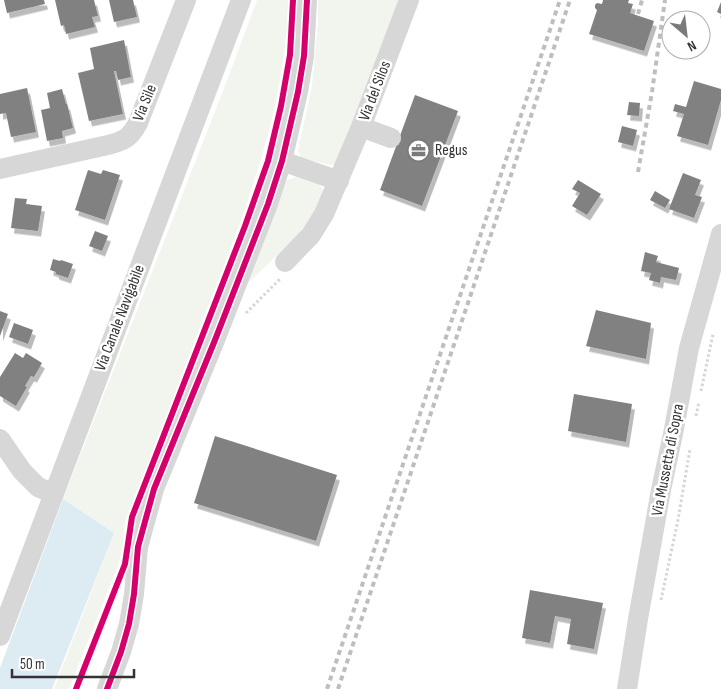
<svg xmlns="http://www.w3.org/2000/svg" width="721" height="689" viewBox="0 0 721 689" font-family="'Sofia Sans Condensed',sans-serif">
  <defs>
    <filter id="shadow"><feDropShadow dx="3" dy="5.5" stdDeviation="0" flood-color="#0004"/></filter>
  </defs>
  <rect width="100%" height="100%" fill="#fff"/>
  <path fill="#f1f5ed" d="M257,0H288C286,109 246,210 207,309C180,380 153,451 125,521L123,544L119,563L69,689H54L114,533L63,499L223,91Z
    M318,0H399L339,159L335,164L331,165L304,159L301,157L298,151L312,86L318,22Z
    M297,177L319,185L324,191L319,209L296,237L246,285L284,184L287,180Z"/>
  <path fill="#ddebf3" d="M63,499L114,533L52,689H0V668Z"/>
  <path fill="#818181" filter="url(#shadow)" d="M4,0H44L45,4L7,13Z
    M55,0H94L98,16L92,17L95,27L66,34L64,25L61,26Z
    M109,0H133L137,17L114,22Z
    M603,0H629L628,3L633,4L630,13L654,21L644,51L589,34L597,10L595,8V5L597,3L602,4Z
    M721,2V14L717,12Z
    M124,40L131,77L118,80L116,71H114L123,114L89,121L78,73L94,69L90,48Z
    M694,81L721,89V100L708,145L677,136L684,114L673,111L675,104L686,107Z
    M27,88L36,132L11,137L6,113L0,114V94Z
    M62,89L66,104H67L73,128L62,131L63,138L47,141L41,110L50,108L47,93Z
    M415,95L458,111L422,206L380,190Z
    M629,102L640,103L639,116L627,115Z
    M622,126L637,130L633,146L618,142Z
    M88,170L101,174L103,170L120,175L105,220L75,210Z
    M683,173L701,180L695,195L702,197L694,218L669,209Z
    M578,180L601,194L587,215L572,206L580,193L572,189Z
    M655,191L670,200L665,208L650,200Z
    M15,198L27,199L26,204L42,206L38,231L11,228Z
    M95,231L108,236L102,251L89,246Z
    M645,252L658,256L656,262L679,268L676,280L661,277L660,283L649,280L651,273L641,271Z
    M53,259L60,261L61,260L73,264L68,278L56,274V272L50,270Z
    M596,310L651,323L646,359L586,346Z
    M0,311L8,314L0,336Z
    M14,323L33,330L28,344L9,337Z
    M15,353L23,358L26,353L42,363L34,377L31,376L25,386L27,387L16,406L0,396V377Z
    M574,394L632,404L626,442L568,431Z
    M215,436L337,475L316,541L194,503Z
    M530,590L603,603L594,649L567,644L571,619L555,616L550,643L522,638Z"/>
  <g fill="none" stroke-linecap="round" stroke-linejoin="round">
    <path stroke="#d6d6d6" stroke-width="3" stroke-dasharray="2.5 2.5" stroke-linecap="butt" d="M246,313L280,279
      M701,391L713,334
      M696,416L699,402
      M661,600L678,520L690,449"/>
    <path stroke="#d7d7d7" stroke-width="20" d="M361,127L391,138
      M282,161L339,181
      M0,169L108,145C124,141 130,138 138,123L186,0
      M285,262L311,235L324,214L361,127L409,0
      M0,439L22,471L38,487L54,494
      M0,636L241,0
      M107,689L121,652L129,624L134,594L138,547L154,489L215,340L268,204L282,161L298,92L304,56L307,0
      M627,689L638,619L661,490L673,434L689,348L721,234"/>
    <path stroke="#bebebe" stroke-width="4" stroke-dasharray="5 4" stroke-linecap="butt" d="M638,14L642,0
      M638,172L652,92L665,0
      M327,689L560,0
      M338,689L570,0"/>
    <defs>
      <path id="cycleway" d="M76,689L125,564L132,517L245,226L268,161L281,106L290,55L293,0
        M107,689L121,652L129,624L134,594L138,547L154,489L215,340L268,204L282,161L298,92L304,56L307,0"/>
    </defs>
    <use href="#cycleway" stroke="#fff" stroke-width="9"/>
    <use href="#cycleway" stroke="#d6006c" stroke-width="6"/>
  </g>
  <defs>
    <symbol id="office-ring" viewBox="-11 -11 22 22"><circle r="9.5" fill="#fff" stroke="#7a7a7a" stroke-width="1.5"/><path d="M-6-3h4V-5.5h4V-3h4V5H-6ZM-1-4.5V-3h2v-1.5ZM-6 0V1H6V0Z" fill="#7a7a7a"/></symbol>
  </defs>
  <g fill-rule="evenodd">
    <use href="#office-ring" x="406" y="138" width="25" height="25"/>
  </g>
  <g text-anchor="middle" dominant-baseline="central" stroke-width="5" stroke-linejoin="round" paint-order="stroke">
    <g font-size="16" fill="#333" stroke="#fff">
      <text transform="translate(375 91) rotate(-69)">Via del Silos</text>
      <text transform="translate(145 103) rotate(-68)">Via Sile</text>
      <text transform="translate(120 318) rotate(-69)">Via Canale Navigabile</text>
      <text transform="translate(668 460) rotate(-79)">Via Mussetta di Sopra</text>
    </g>
    <g font-size="16" fill="#333" stroke="#fff" text-anchor="start">
      <text x="435" y="150">Regus</text>
    </g>
  </g>
  <g transform="translate(686 35) rotate(152)"><circle r="24" fill="#ffffff" stroke="#adadad"/>
  <path d="M0-4L9 19L0 12L-9 19Z" fill="#7a7a7a"/>
  <text y="-8" font-size="14" font-weight="bold" text-anchor="middle" fill="#333333">N</text>
  </g>
  <path d="M12 669v8h122v-8" fill="none" stroke="#333333" stroke-width="2.5"/>
  <text x="20" y="669" font-size="15" fill="#333333" stroke="#ffffff" stroke-width="4" paint-order="stroke">50 m</text>
</svg>
